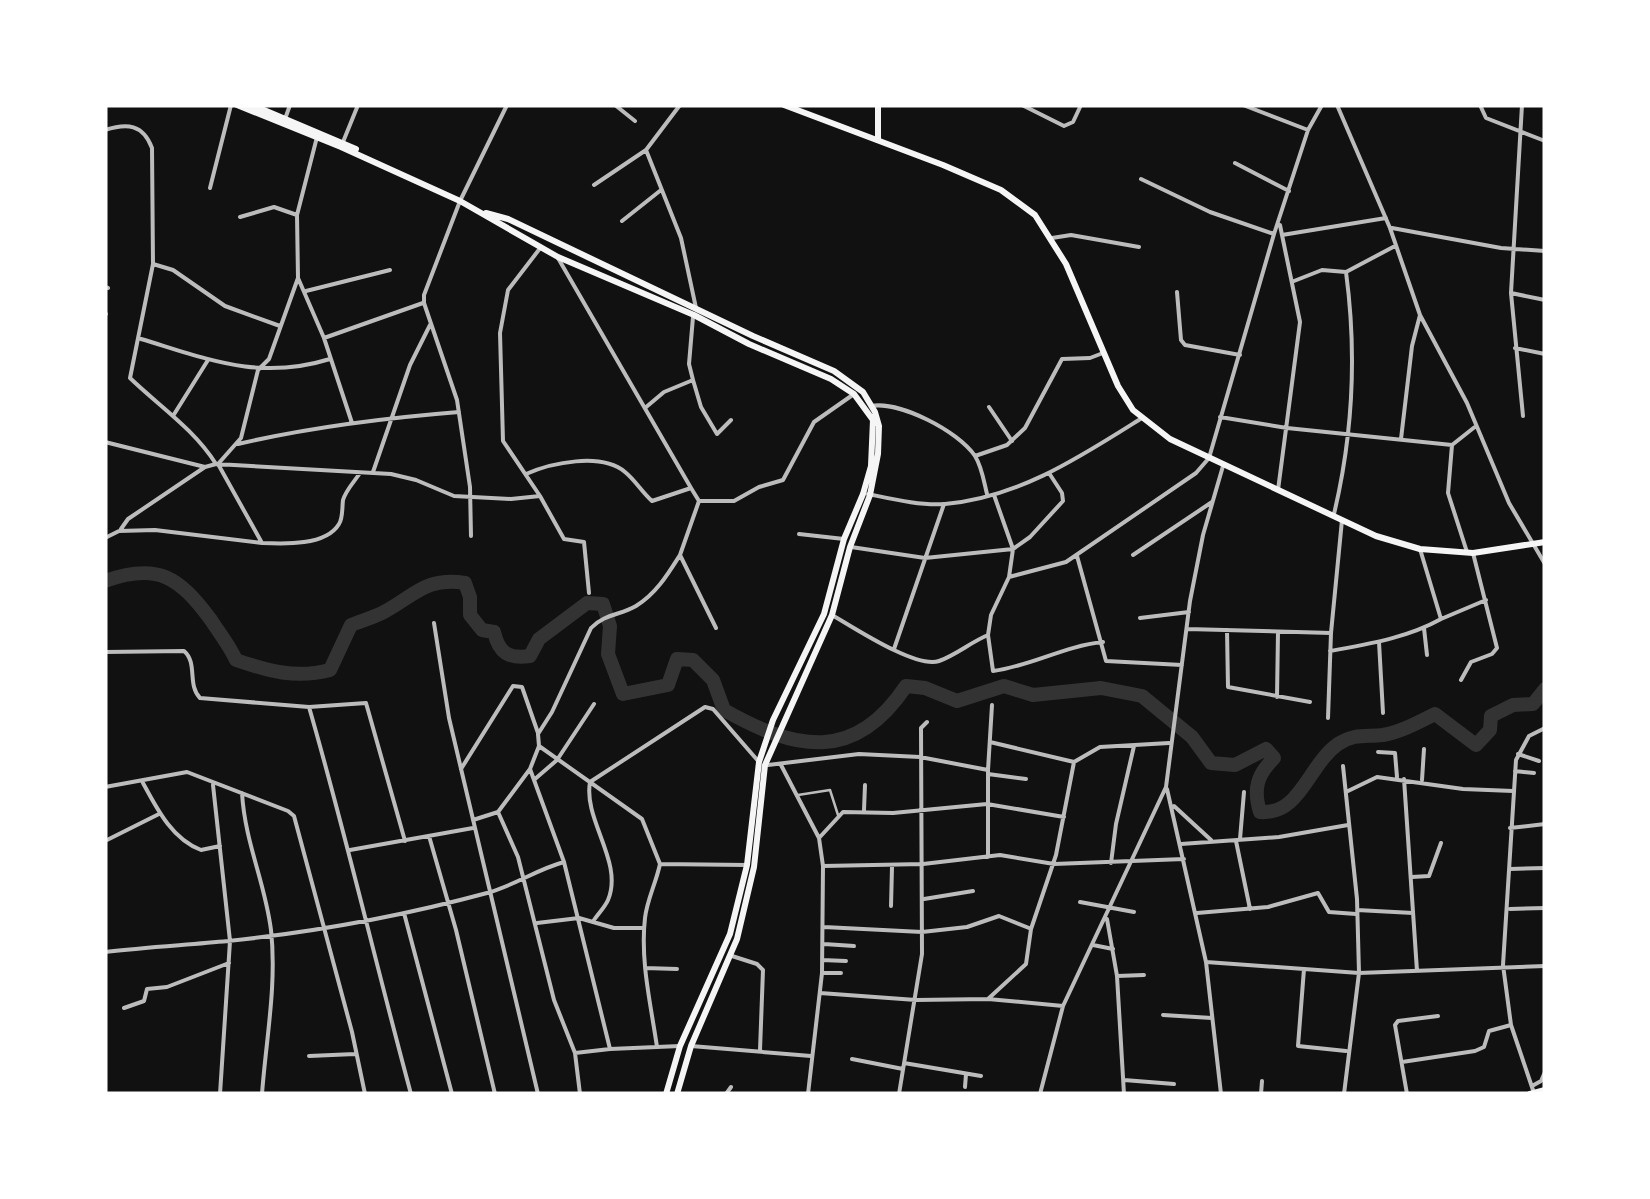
<svg xmlns="http://www.w3.org/2000/svg" width="1650" height="1199" viewBox="0 0 1650 1199" font-family="'DM Sans',sans-serif">
  <rect width="100%" height="100%" fill="#111"/>
  <g fill="none" stroke-linecap="round" stroke-linejoin="round">
    <path stroke="#333" stroke-width="14" d="M105,581C158,562 179,577 211,620C220,634 229,645 236,660C268,671 296,679 330,670L351,625C361,621 372,618 382,613C413,597 426,576 465,583L470,597V615L482,630L494,632C499,653 508,659 530,656L539,639L587,603L603,604L610,626L608,654L623,694L668,685L677,659L693,660L713,680L724,710C795,750 854,764 906,686L925,688L957,701L1004,686L1033,695L1101,688L1142,696L1192,737L1211,763L1235,765L1266,749L1274,758C1257,775 1253,789 1260,812C1301,815 1308,765 1338,744C1355,733 1366,737 1383,735C1401,732 1419,722 1435,714L1476,745L1490,730L1491,716L1513,705L1533,704L1545,689"/>
    <path stroke="#bcbcbc" stroke-width="2.5" d="M798,795L830,790L838,815"/>
    <path stroke="#bcbcbc" stroke-width="4" d="M615,105L635,121
      M680,105L646,150L681,238L696,308
      M1022,105L1064,126L1073,122L1081,105
      M1243,105L1308,130
      M1337,105L1390,228L1420,315L1467,403L1509,503L1545,564
      M1480,105L1486,118L1545,141
      M1522,105L1511,293L1545,300
      M285,119L290,105
      M105,130C127,123 143,124 152,148L153,264L130,378C159,406 194,429 216,464
      M317,137L297,215L298,278L324,338L352,423
      M343,142L358,105
      M1235,163L1289,191
      M1141,179L1210,212L1274,234
      M594,185L646,150
      M210,188L231,105
      M240,217L274,207L297,215
      M622,221L661,190
      M1280,225L1282,235L1386,218
      M1392,228L1501,248L1545,251
      M1052,238L1071,235L1139,247
      M153,264L173,270L225,306L280,326
      M1294,281L1322,270L1346,272
      M105,287L108,288
      M306,291L390,270
      M1177,292L1181,340L1185,345L1240,355
      M1511,293L1523,416
      M105,314H106
      M324,338L423,303
      M141,339C208,359 259,381 330,359
      M1515,348L1545,354
      M693,380L701,407L717,434L731,420
      M871,406C900,401 958,431 975,456C982,467 984,482 987,494
      M989,407L1012,441
      M645,408L664,392L693,380L689,364L693,317
      M173,416L208,360
      M1220,417L1287,428L1452,445L1476,426
      M1401,439L1412,346L1420,315
      M105,442L205,467L216,464L391,474L416,480L454,496L511,499L540,496L503,441L500,333L508,290L541,247
      M238,444C311,427 384,418 459,412
      M1452,445L1448,493L1467,552
      M975,456L1007,445L1025,428L1062,359L1090,358L1103,353
      M373,472L410,365L430,325
      M526,474C551,463 601,452 625,472C635,480 642,492 652,501L691,488L558,258
      M691,488L699,501L680,555L716,628
      M1278,490L1300,322L1282,235
      M868,494C892,499 921,506 945,504C1020,497 1080,457 1142,418
      M994,495L1013,549L1009,577L991,615L988,635L993,671C1031,666 1064,646 1103,642
      M540,496L564,539L584,542L589,593
      M699,501H734L759,487L783,480L814,422L854,394
      M1334,514C1353,434 1357,354 1346,272L1395,246
      M121,529L128,519L205,467
      M799,534L844,539
      M471,536L470,487L457,400L424,303V295L460,201L507,105
      M105,538L119,531L155,530L262,543L218,464L241,438L258,370L269,359L298,278
      M262,543C284,544 326,546 339,524C343,518 342,508 343,500C346,490 354,482 360,473
      M851,547L925,558L1013,549L1030,537L1063,501L1062,493L1049,473
      M1133,555L1212,502
      M1077,556L1106,661L1182,665
      M1009,577L1066,562L1196,473L1209,458L1274,234L1308,130L1322,105
      M832,615C853,627 916,669 939,661C956,655 971,642 988,635
      M1140,618L1189,612
      M1441,619L1486,600
      M434,623L449,718L538,1094
      M1424,628L1427,655
      M1187,629L1331,633
      M1227,630L1228,687L1310,702
      M1379,642L1383,713
      M894,649L944,504
      M1330,651C1368,644 1407,638 1441,619L1420,549
      M105,652L184,651C198,663 187,685 200,698L309,707L366,703L405,841
      M1461,680L1471,662L1492,654L1497,648L1473,553
      M1277,697L1278,632
      M309,707C346,835 376,965 411,1094
      M1328,718L1331,633L1342,520
      M990,742L1074,762L1100,747L1169,743
      M539,746L642,819L660,864
      M1378,752L1395,753L1397,777
      M1518,754L1539,761
      M768,765L859,754L920,757L988,770
      M781,765L819,838L823,866L822,973L808,1094
      M1343,766L1357,899L1359,973L1344,1094
      M461,769L513,686L522,687L538,733
      M530,769L564,862
      M1515,771L1534,773
      M988,774L1026,779
      M535,779L557,760L594,704
      M1404,779L1417,971
      M1422,780L1424,749
      M590,782L705,707L713,709L759,762
      M590,782C583,820 624,862 608,900C605,907 598,914 594,920
      M143,783C157,809 172,839 201,850L220,846
      M213,785L230,941L220,1094
      M105,787L187,772L288,811L294,816L352,1032L365,1094
      M1167,789L1206,962L1221,1094
      M1348,791L1377,777L1463,789L1513,791
      M242,793C245,843 265,882 271,930C277,984 266,1040 262,1094
      M1174,806L1211,840
      M864,810L865,785
      M498,812L518,857L554,1000L575,1053L580,1094
      M473,820L498,812L530,769L539,746L538,734L552,712L591,628C604,614 621,615 636,606C656,594 668,574 680,555
      M1510,828L1545,824
      M429,836L456,930L495,1094
      M819,838L843,812L893,813L987,804L1064,817
      M1240,839L1244,792
      M105,841L159,814
      M1236,841L1250,909
      M1181,844L1279,837L1348,825
      M350,850L473,828
      M988,857V770L992,705
      M1111,863L1116,824L1134,746
      M823,866L923,864L1000,855L1054,864L1184,859
      M1510,869L1545,868
      M1412,877L1429,876L1441,843
      M924,899L973,891
      M1080,902L1134,912
      M891,906L892,867
      M1510,909L1545,908
      M1357,910L1413,913
      M404,913L452,1094
      M1197,913L1268,907L1318,893L1329,912L1356,914
      M1107,919L1117,976L1124,1094
      M537,923L579,918L614,928H644
      M824,927L922,932L967,927L999,916L1029,928
      M824,944L854,946
      M1093,945L1113,949
      M105,952C146,947 187,945 228,941C315,932 402,916 487,893C516,885 535,870 564,862L610,1049L680,1046
      M732,956L757,964L763,970L760,1050
      M822,960L846,961
      M1206,962L1359,973L1545,966
      M645,968L677,969
      M1304,969L1298,1046L1346,1051
      M822,973H841
      M1117,976L1144,975
      M820,993L916,1000L988,999L1063,1006
      M988,999L1026,964L1031,929L1056,855L1074,762
      M124,1008L144,1001L147,989L167,987L229,963
      M1163,1015L1212,1018
      M691,1046L811,1056
      M657,1047C651,1005 640,961 645,918C647,900 656,883 660,864L747,865
      M575,1053L610,1049
      M309,1056L355,1054
      M852,1059L903,1069
      M1402,1062L1475,1051L1484,1047L1489,1031L1511,1025
      M904,1063L981,1076
      M1124,1080L1174,1084
      M1532,1086L1541,1081L1545,1072
      M965,1087L966,1074
      M1534,1093L1511,1025L1503,965L1516,760L1529,736L1545,728
      M726,1094L731,1087
      M899,1094L922,954L921,728L927,722
      M1040,1094L1063,1006L1166,787L1190,601L1203,535L1223,466
      M1261,1094L1262,1081
      M1407,1094L1395,1025L1398,1021L1438,1016"/>
    <path stroke="#f5f5f5" stroke-width="6" d="M237,105L341,147L460,201L558,257L694,315L749,344L831,379L854,394L873,420L871,466L863,494L844,539L824,614L773,720L759,762L747,865L730,934L680,1046L666,1094
      M252,105L356,149
      M784,105L943,165L1001,190L1035,215L1066,264L1118,386L1133,410L1170,439L1376,536L1420,549L1473,553L1545,542
      M878,105V140
      M486,213L508,219L753,336L834,371L863,392L875,412L879,426L878,454L870,495L850,547L832,615L765,765L754,867L737,939L691,1046L677,1094"/>
    <path stroke="#f5f5f5" stroke-width="6" d="M1530,1094L1545,1090"/>
  </g>
  <rect width="1650" height="1199" fill="none" stroke="#ffffff" stroke-width="215"/>
</svg>
